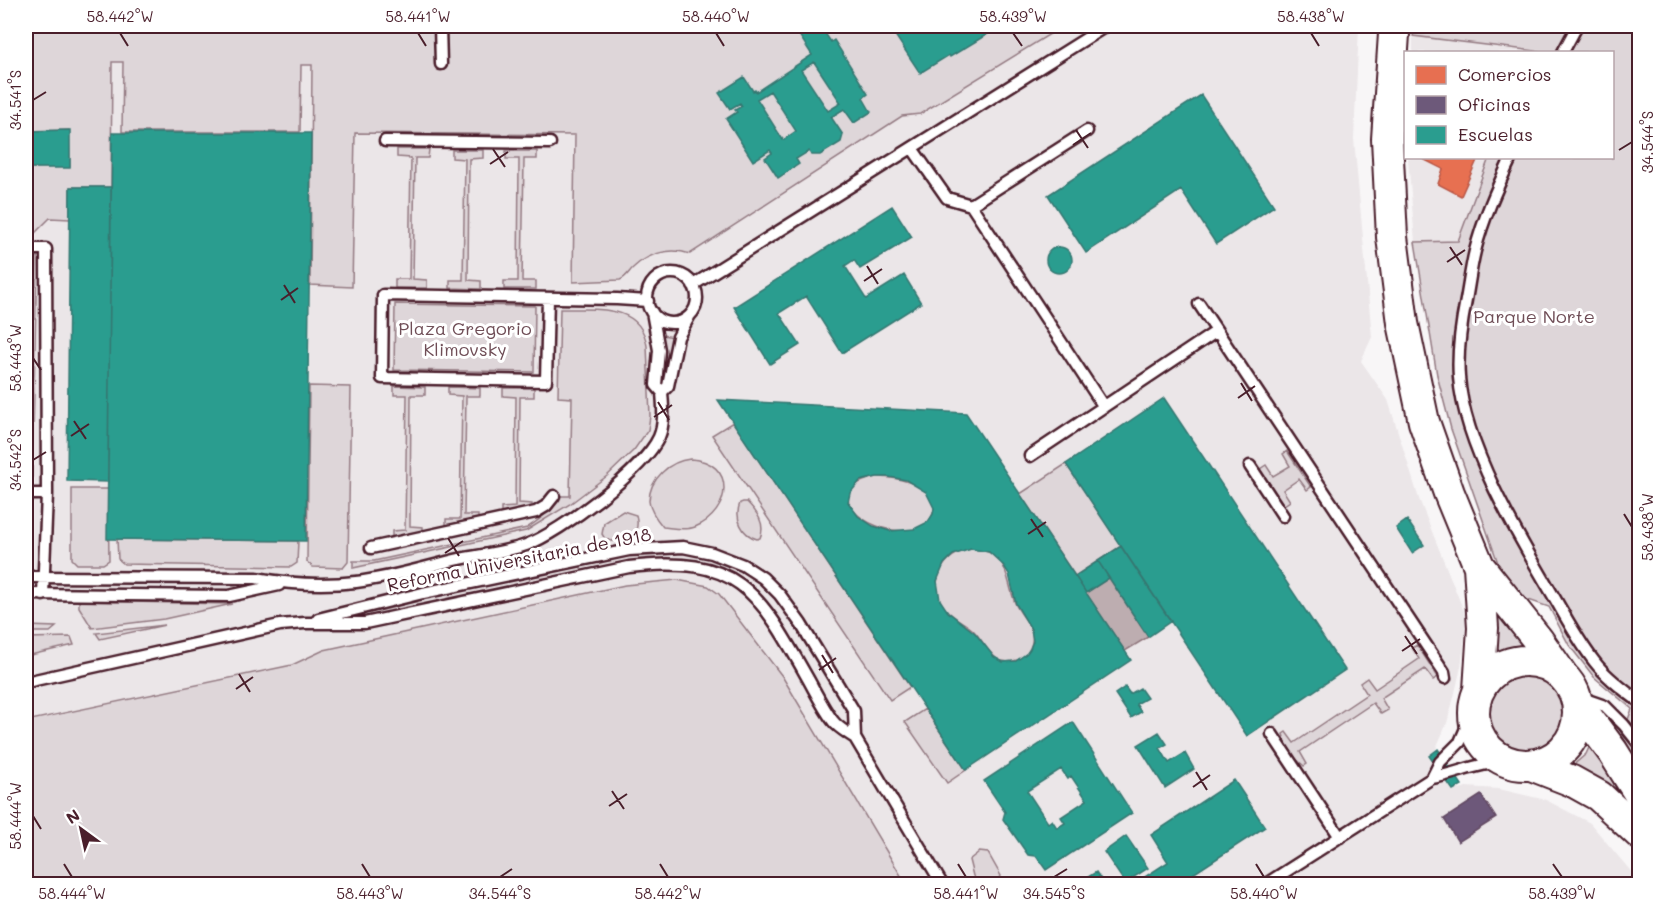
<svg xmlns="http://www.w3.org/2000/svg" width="1665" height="910" viewBox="0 0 1665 910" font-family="Mali,sans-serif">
  <rect width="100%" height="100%" fill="#f8f6f7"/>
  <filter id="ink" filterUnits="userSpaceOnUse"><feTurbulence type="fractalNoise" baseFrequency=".0167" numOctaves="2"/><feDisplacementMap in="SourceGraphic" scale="12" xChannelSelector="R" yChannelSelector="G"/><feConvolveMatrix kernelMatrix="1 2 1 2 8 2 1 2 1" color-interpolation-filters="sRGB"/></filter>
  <g filter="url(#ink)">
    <path fill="#ebe6e8" d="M538,26H1359L1354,139L1372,337L1361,361L1388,400L1419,499L1467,619L1461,667L1454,697L1447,723L1434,753L1460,789L1466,787L1499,789L1546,800L1590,823L1640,882L1639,884H26V46Z
      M1413,36L1536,51L1535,52H1413Z
      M1408,158H1489L1458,242H1415Z"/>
    <path fill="#ded6d9" stroke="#947a82" stroke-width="1.5" d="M26,26H1063L920,114L902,116L690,254C671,247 649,253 634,267C629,271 627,277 620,280L573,282L575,135L355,133L352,287L310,285L312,65H301L300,132H122L123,62H112L111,187H70V219L50,218L32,236H26V168L70,167L69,130L26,131Z
      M1415,26H1639V765L1622,735L1632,709L1594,677L1569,645L1549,607L1517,596L1498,563L1451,429L1437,375L1415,242L1458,241L1489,158H1612V52H1535V51L1413,36Z
      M397,149H429L428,158H415L413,279L427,280V288H395V279H409L411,158L397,157Z
      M452,150H483V158L469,159L468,280L481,281V289L450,288V280H463L465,159L452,158Z
      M506,151H537V159H524L522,281H536V289H504V281H518L519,159H506Z
      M26,256H37L32,479L26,484Z
      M395,304L535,306L534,372L394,370Z
      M560,309C593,310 641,302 647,346L650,416L648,430L634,450L607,476L570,504L526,531L353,568V561H374L527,528C540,519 551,512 557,496H570L572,398L558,397Z
      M662,335L674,337L668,352L664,384L661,385L664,351Z
      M309,386L351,387L348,562L343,568L313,567L307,562Z
      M394,386L425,387V395H411L410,526L423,527V531L392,538V531L405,530L407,395H394Z
      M448,387L480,388V396H466L464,515H478V519L446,526V519H460L462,396L448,395Z
      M503,388H534V397H520L519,503L532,504V507L501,514V508L515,507L516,397L503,396Z
      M733,422L910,687L890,700L712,435Z
      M1287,451L1311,487L1307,490L1299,479L1283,490L1290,501L1284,505L1260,469L1266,465L1273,476L1290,466L1283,454Z
      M690,459C737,461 732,512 695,527C685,531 673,528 663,527C657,520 650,510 649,501C649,479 670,461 690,459Z
      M1066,464L1121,546L1075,576L1020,494Z
      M877,477C895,476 945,487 932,516C928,524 919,529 910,530C864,536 816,489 877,477Z
      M72,489H108L109,560L103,564H77L72,559Z
      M743,502H747C757,512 766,524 760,538L757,539C742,535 734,518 740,503Z
      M623,511L636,515C642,537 623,546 605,539L602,534L604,523Z
      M117,539L298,541L297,563L291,567L124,564L118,559Z
      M971,549C1009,550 1005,576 1015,603C1021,618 1039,629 1030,648C1028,653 1023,658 1017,660C993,669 987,644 973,630C964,622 951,617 944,607C927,583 943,553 971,549Z
      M677,580L708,586L719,594L782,676L906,884H26V721L292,665L324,650L625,585Z
      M79,601L232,604L164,619L92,628L79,607Z
      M1493,602L1527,648L1499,654L1492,660Z
      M165,625L100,639L96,633Z
      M26,626L56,627L50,632H26Z
      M71,637L74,645L26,656V638Z
      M1417,645L1438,677L1433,680L1425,669L1381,698L1388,710L1381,714L1373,703L1300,752L1307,764L1304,766C1292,756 1287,749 1283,734L1286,732L1294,743L1367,694L1360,683L1367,678L1375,689L1419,659L1412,648Z
      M1485 713a39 39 0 1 1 78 0a39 39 0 1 1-78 0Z
      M925,709L966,770L947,783L905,722Z
      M1592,741L1623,802L1570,768L1586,754Z
      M979,852L988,853L1001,876L997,884H979L973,876L969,860Z"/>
    <path fill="#bdadb0" stroke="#8f747b" stroke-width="1.5" d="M1109,578L1148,637L1125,651L1086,593Z"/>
    <path fill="#e76f51" stroke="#b85746" stroke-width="1.5" d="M1423,158H1478L1461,196L1438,184L1443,169L1423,159Z"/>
    <path fill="#6d597a" stroke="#624862" stroke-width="1.5" d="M1481,795L1496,818L1458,842L1444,819Z"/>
    <path fill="#2a9d8f" stroke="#347771" stroke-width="1.5" fill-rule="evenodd" d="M795,26H820L831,42L834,40L868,94L863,98L871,112L854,123L844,109L831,117L843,135L841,142L820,155H811L809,151L796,159L799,164L778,178L765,158L772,153L770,150L753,161L726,119L737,112L735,110L742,106L740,103L730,109L719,93L744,77L753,91L755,90L756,92L812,55L794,27ZM814,62L841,103L828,111L801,70ZM770,91L796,131L783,140L757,99Z
      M889,26H1001L950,57L949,55L920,73Z
      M1201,95L1274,206L1216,244L1181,190L1086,253L1048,195Z
      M70,130V168H26V131Z
      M112,133H311L306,541L107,539Z
      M70,187H111L108,482L67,481Z
      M892,206L912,237L860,269L854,260L845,266L866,299L904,275L921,303L842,353L806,296L779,313L800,345L770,364L734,307Z
      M1046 260a13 13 0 1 1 26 0a13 13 0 1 1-26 0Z
      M1164,398L1345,670L1247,736L1066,464Z
      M718,400L966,413L1131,660L966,770ZM877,477H889L906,480L926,492L934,508L933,514L928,522L914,529L890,531L873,526L858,516L848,502L850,493L860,481ZM971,549L989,552L1004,566L1009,574L1016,604L1031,629L1033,641L1030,649L1027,653L1016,661L1003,662L994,657L975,633L948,612L940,600L937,581L944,564L953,555Z
      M1407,520L1424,545L1412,553L1396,528Z
      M1121,546L1171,621L1148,637L1098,561Z
      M1098,561L1109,578L1086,593L1075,576Z
      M1125,687L1130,694L1140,688L1147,698L1136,704L1141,712L1131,718L1115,694Z
      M1073,722L1132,813L1046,870L1036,856L1028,855L1003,819L1005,812L984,781ZM1061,769L1068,779L1071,776L1087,800L1061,817L1065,823L1057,828L1052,820L1048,823L1027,791Z
      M1159,732L1167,744L1160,748L1169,763L1185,753L1194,769L1165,788L1138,745Z
      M1438,749L1462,785L1453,790L1429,756Z
      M1234,780L1265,827L1178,884H1134L1168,862L1151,835Z
      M1126,836L1148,868L1125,883L1104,852Z
      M1096,872L1104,884H1077Z"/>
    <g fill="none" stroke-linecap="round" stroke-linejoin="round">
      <defs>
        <path id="service" d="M440,26L441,64
          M1563,52L1577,26
          M385,141L550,143
          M912,148L947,198L971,205L1104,407
          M1511,158C1497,188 1483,219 1475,251C1471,267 1469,284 1466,300C1461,325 1457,352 1459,377C1464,446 1519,538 1554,597C1568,621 1581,646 1598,666C1610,680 1625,691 1640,702
          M971,205L1087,131
          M26,249H46L47,494L43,595
          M647 298a25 25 0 1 1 50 0a25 25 0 1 1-50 0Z
          M693,285L1106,26
          M548,298L546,381L382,378L383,295L617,299L648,301
          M1199,304L1444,672L1445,678
          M652,312L659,350L656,385L662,392L668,386L678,337L689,317
          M1030,456L1217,331
          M1250,466L1283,516
          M26,494H47
          M371,548L536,512L546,506L554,496
          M26,577L256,578C289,584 323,586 356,582C391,578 425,567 459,559C481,555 505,552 526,545C561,532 644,470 659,437C665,423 663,406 662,392
          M26,594L229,596L279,585
          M318,619L423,593L629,550L683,547L712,553L743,565L763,578L780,595L801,624L854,711L855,738
          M26,682L280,625L305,623H365L629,567C737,554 758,590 807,677C815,691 823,708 833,721C838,728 848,733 855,738L942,884
          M1582,698L1605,706L1624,725L1640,745
          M1272,734L1340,837
          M1432,778L1440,762L1460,742L1473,712
          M1266,884L1432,778C1462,773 1478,761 1511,763"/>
        <path id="secondary" d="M1393,26L1394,34L1387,139L1392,237L1403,323L1424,422L1449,493L1479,566L1538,640L1562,675
          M1474 713a52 52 0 1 1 104 0a52 52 0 1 1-104 0Z
          M1479,690L1483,628L1479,566
          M1578,705L1613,752L1640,795
          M1531,765L1572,781L1599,796L1640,834"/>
      </defs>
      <use href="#service" stroke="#4a1f2b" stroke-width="15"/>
      <use href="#secondary" stroke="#4a1f2b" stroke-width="34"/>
      <use href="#service" stroke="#fff" stroke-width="10"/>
      <use href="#secondary" stroke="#fff" stroke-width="30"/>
    </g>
  </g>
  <path fill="none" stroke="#4a1f2b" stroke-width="2" d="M120,33L128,46M418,33L426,46M716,33L724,46M1013,33L1022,46M1311,33L1319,46M33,100L46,92M1076,130L1088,148M1073,145L1091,133M493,149L505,167M1619,150L1632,142M490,164L508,152M1450,247L1462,265M1447,262L1465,250M867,266L878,284M864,281L882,269M284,285L295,303M281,300L298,288M33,358L41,370M1241,383L1252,401M1238,398L1255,386M658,402L669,420M654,417L672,405M74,421L86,439M71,436L89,424M33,460L46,452M1624,514L1632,527M1031,519L1043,537M1028,534L1046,522M448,538L459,556M445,553L463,541M1405,636L1417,654M1402,651L1420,639M822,655L833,673M819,670L836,658M239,674L250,692M236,689L253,677M1196,772L1207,790M1193,787L1210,775M612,791L624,809M609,806L627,794M33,816L41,829M64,864L72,877M362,864L370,877M660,864L668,877M958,864L966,877M1256,864L1264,877M1553,864L1562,877M500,877L512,869M1054,877L1067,869"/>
  <g text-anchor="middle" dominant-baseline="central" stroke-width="6" stroke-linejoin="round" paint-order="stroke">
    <g font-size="18" fill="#6f4d56" stroke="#fff">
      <text x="1534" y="316">Parque Norte</text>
      <text x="465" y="328">Plaza Gregorio<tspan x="465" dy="21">Klimovsky</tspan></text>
    </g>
    <g font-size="18" fill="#4a1f2b" stroke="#fff">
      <text transform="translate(519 559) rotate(-11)">Reforma Universitaria de 1918</text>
    </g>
  </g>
  <rect width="1665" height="910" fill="none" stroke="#fff" stroke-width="66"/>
  <rect x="1404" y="51" width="210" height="108" fill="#ffffff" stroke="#b7a5aa" stroke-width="1.5"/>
  <rect x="1416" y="66" width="30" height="18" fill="#e76f51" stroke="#b7a5aa" stroke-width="1.5"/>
  <text x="1458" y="81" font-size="18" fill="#4a1f2b">Comercios</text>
  <rect x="1416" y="96" width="30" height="18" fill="#6d597a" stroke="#b7a5aa" stroke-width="1.5"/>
  <text x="1458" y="111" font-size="18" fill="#4a1f2b">Oficinas</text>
  <rect x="1416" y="126" width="30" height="18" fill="#2a9d8f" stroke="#b7a5aa" stroke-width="1.5"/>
  <text x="1458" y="141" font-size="18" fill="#4a1f2b">Escuelas</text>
  <g transform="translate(81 829) rotate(327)" stroke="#ffffff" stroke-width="4.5" paint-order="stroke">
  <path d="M0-4.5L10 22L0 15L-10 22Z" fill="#4a1f2b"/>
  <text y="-9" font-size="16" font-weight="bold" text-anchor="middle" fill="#4a1f2b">N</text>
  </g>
  <rect x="33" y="33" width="1599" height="844" fill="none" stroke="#4a1f2b" stroke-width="2"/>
  <g font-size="15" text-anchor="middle" fill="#4a1f2b">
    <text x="120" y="22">58.442°W</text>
    <text x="418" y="22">58.441°W</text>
    <text x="716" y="22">58.440°W</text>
    <text x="1013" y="22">58.439°W</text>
    <text x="1311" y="22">58.438°W</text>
    <text transform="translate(16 100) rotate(-90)" y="5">34.541°S</text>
    <text transform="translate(1648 142) rotate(-90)" y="5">34.544°S</text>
    <text transform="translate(16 358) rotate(-90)" y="5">58.443°W</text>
    <text transform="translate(16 460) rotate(-90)" y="5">34.542°S</text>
    <text transform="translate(1648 527) rotate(-90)" y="5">58.438°W</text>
    <text transform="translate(16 816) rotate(-90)" y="5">58.444°W</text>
    <text x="72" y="899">58.444°W</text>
    <text x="370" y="899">58.443°W</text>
    <text x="500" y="899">34.544°S</text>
    <text x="668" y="899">58.442°W</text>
    <text x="966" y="899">58.441°W</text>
    <text x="1054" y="899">34.545°S</text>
    <text x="1264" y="899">58.440°W</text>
    <text x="1562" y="899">58.439°W</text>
  </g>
</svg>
